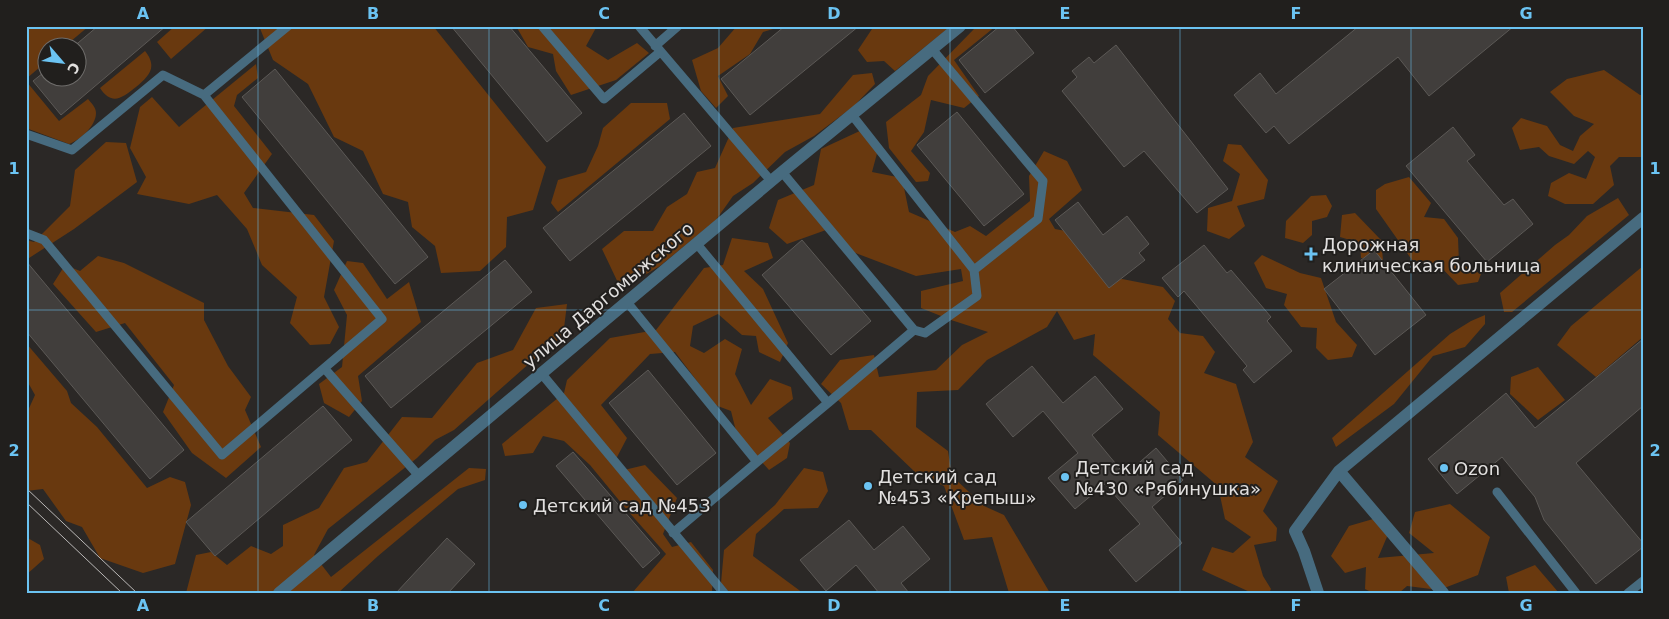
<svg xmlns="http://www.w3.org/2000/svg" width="1669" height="619" viewBox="0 0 1669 619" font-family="'DejaVu Sans',sans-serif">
  <rect width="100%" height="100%" fill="#2b2826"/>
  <path fill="#69390f" d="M26,26H89L64,47L48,48L47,61L26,79Z
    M175,26H209L171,59L157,42Z
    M259,26H433L546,167L533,210L507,217L506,247L480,271L441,273L435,246L412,227L408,202L383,194L363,151L334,137L308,84L273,60Z
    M516,26H597L586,46L608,60L637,43L649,53L616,80L571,95L556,71L553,54L528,47Z
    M737,26H783L763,32L750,54L718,76L728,96L716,108L701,91L692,60L718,48Z
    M874,26H951L895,71L884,61L867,62L858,50Z
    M979,26H996L954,60L979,96L964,108L931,100L924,132L911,151L930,173L928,181L916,182L889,148L886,122L921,95L928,76L974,29Z
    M145,51C158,67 149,76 136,87C122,98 112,106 100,88Z
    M256,64L258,78L237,95L234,106L272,154L244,193L253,208L314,215L334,241L324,297L339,327L330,344L310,345L290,323L297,297L262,265L247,229L217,195L189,204L137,194L146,177L130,148L140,107L152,97L179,127Z
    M1604,70L1640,95H1643V149L1641,157H1619L1610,166L1614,185L1593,204H1565L1548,196L1551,183L1569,173L1586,179L1595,157L1588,151L1574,164L1549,156L1539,147L1520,150L1512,128L1521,118L1547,126L1560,145L1573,151L1580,136L1594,124L1574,116L1550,92L1567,79Z
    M872,73L875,84L854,106L814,136L785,152L753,183L733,196L716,220L660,266L621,289L602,249L624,231H653L667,207L687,194L697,172L715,168L733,128L820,114L853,75Z
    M26,81L59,121L88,99C91,103 96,107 96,113C96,126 80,140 69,144L26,128Z
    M631,103H667L670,119L558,212L551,203L558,180L586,172L598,146L603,128Z
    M864,129L879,146L872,172L902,178L909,212L955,232L970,226L986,236L1030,201L1029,176L1044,151L1067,161L1082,190L1049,219L1055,229L1082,234L1112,277L1163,287L1175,301L1168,319L1180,333L1203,336L1215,352L1204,373L1236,384L1253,442L1245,457L1278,481L1263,511L1277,528L1276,541L1254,545L1263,576L1271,589L1269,593H1252L1202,570L1212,547L1233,553L1251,537L1225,519L1218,486L1158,435L1160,412L1093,355L1095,334L1074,340L1057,311L1047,327L987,360L958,390L917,392L916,427L948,451L952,476L984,506L1004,515L1050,593H1009L992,537L964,540L944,486L916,473L871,430H849L841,403L821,384L840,360L874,355L879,377L936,370L962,345L988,332L951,320L921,308V291L963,281L961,269L916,276L845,249L826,230L787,244L769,228L778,200L814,185L821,149Z
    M106,142L126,143L137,182L74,229L26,260V240L34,242L70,206L75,170Z
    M1228,144L1241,145L1268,180L1264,199L1237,206L1245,226L1229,239L1207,231L1208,208L1232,201L1240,174L1223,161Z
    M1409,177L1431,203L1424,217L1444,219L1458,238L1459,263L1481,274L1478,282L1458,285L1438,264L1412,260L1376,209V190L1385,184Z
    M1326,195L1332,206L1327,217L1312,221V235L1303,243L1285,238L1286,221L1311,196Z
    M1618,198L1629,215L1512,312H1504L1500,293L1555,245L1569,235L1587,216Z
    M1355,213L1381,240L1383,260L1361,258L1360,243L1340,237L1342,215Z
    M732,238L768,243L773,258L744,271L763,289L788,343L780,362L759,352L756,336L742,335L718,314L693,326L690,346L704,353L725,339L742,349L735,374L751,405L770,379L791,387L793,399L768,418L790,443L787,458L769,470L737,435L731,411L715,405L675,352L650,354L601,405L627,438L616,459L624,470L645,465L677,498L663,534L672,547L691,542L713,570L712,592L632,593L666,554L627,510L590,465L564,441L543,436L533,453L505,456L502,444L564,393L567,380L610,338L656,330L704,268L723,265Z
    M1262,255L1300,273L1321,278L1336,322L1357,345L1352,357L1328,360L1316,348L1317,328L1301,327L1284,305L1287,294L1266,288L1254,263Z
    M98,256L124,263L204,303V320L228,366L251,397L245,410L261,447L226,478L192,453L163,412L174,385L125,323L96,332L53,284L65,265L80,271Z
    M347,261L363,263L387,299L409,282L421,322L358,376L362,401L349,417L324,403L319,384L342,367L347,315L334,290Z
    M1643,266V337L1596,377L1557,345L1571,326Z
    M567,304L563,336L540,354L454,430L435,440L417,458L328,529L314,555L331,577L469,468L486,469L485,480L458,489L378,556L338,593H186L196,555L211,552L227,565L251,546L271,554L283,546V525L319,508L344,468L367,462L402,417L432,418L477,363L513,350L536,308Z
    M1485,315V324L1465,347L1433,356L1394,404L1336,447L1332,438L1450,334L1471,321Z
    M26,343L67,391L71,403L97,427L147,488L170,477L185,482L191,505L175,564L143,573L100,558L82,527L66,521L43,489L26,491V415L35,395L26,379Z
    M1538,367L1565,400L1538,420L1510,394L1511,377Z
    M804,468L823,472L828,491L818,508L784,509L756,534L753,556L803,593H730L721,583L724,550L775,505Z
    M1450,504L1490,537L1478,575L1439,590L1407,586L1399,593H1373L1365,589L1366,567L1345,573L1331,556L1349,526L1380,517L1389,532L1378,558L1434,553L1409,533L1415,512Z
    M26,537L40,545L44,559L26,575Z
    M1535,565L1559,593H1509L1506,577Z"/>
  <path fill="#413e3c" stroke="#5c5956" d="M98,26H166L61,115L33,81L48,69V78H78V48H72Z
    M451,26H509L582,113L547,142Z
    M785,26H859L750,115L721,79Z
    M1000,26H1012L1034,53L985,93L959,60Z
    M1359,26H1514L1429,96L1398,57L1289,144L1274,126L1266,133L1234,95L1260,73L1276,94Z
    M1116,45L1228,189L1197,213L1144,151L1124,167L1062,91L1077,77L1072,71L1089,57L1094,63Z
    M275,69L428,257L395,284L242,97Z
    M957,112L1024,194L984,226L917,145Z
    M684,113L711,146L570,261L543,228Z
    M1453,127L1475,155L1467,161L1504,205L1513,199L1533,224L1487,262L1406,166Z
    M1078,202L1103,235L1127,216L1149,244L1139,253L1145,260L1109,288L1055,220Z
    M802,240L871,321L831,355L762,275Z
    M1204,245L1227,273L1231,270L1271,317L1267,321L1292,351L1254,383L1243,370L1247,366L1184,291L1178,297L1162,278Z
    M1374,250L1426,315L1375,355L1324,289Z
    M505,260L532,292L391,408L365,376Z
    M26,261L184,450L150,479L26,331Z
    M1643,339V406L1576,463L1643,543V547L1596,584L1544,520L1535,497L1502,457L1457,494L1428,459L1506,393L1535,428Z
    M1032,366L1063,403L1095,376L1123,409L1092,435L1125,475L1156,448L1183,480L1152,507L1182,543L1136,582L1109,550L1140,524L1105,484L1075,509L1048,478L1078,453L1043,411L1013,437L986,404Z
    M648,370L716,453L677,485L609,403Z
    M323,406L352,440L215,556L186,522Z
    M573,452L660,553L643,568L556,466Z
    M849,520L874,550L903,526L930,559L901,583L909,593H879L856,565L826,591L800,560Z
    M447,538L475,564L448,593H396Z"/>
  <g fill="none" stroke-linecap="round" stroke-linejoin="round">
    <path stroke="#476b7f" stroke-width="9" d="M542,26L604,99L660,52
      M639,26L771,181
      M655,46L678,26
      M204,95L288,26
      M852,115L974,270L1038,219L1043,181L932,49
      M26,134L72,150L163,75L204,95L382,319L222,455L44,240L26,233
      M697,244L828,403L914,330L782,172
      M627,302L757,462L673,533
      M914,330L925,333L977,296L974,270
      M325,369L419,476
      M541,373L724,593
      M757,462L828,403
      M1497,492L1576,593
      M1628,593L1643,581"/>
    <path stroke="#476b7f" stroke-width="12" d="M1339,471L1443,593
      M279,593L782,172L960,26
      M1318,593L1304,551L1295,531L1339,471L1643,218"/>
    <path stroke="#bab8b7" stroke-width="1" d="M26,488L137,593
      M26,502L122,593"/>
  </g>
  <path fill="none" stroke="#6bc3f2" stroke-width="1" stroke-opacity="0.55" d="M258,26V593M489,26V593M719,26V593M950,26V593M1180,26V593M1411,26V593M26,310H1643"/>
  <g fill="#6bc3f2" stroke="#211f1d" stroke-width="2">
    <path d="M1308.5 246.5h5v5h5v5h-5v5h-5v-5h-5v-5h5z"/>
    <circle cx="1444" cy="468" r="5"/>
    <circle cx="1065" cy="477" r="5"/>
    <circle cx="868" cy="486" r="5"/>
    <circle cx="523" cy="505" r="5"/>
  </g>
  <g text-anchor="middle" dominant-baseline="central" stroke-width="4" stroke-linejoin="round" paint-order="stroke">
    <g font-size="18" fill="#e1dfde" stroke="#211f1d" text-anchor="start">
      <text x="1322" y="244">Дорожная<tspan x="1322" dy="21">клиническая больница</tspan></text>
      <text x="1075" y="467">Детский сад<tspan x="1075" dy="21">№430 «Рябинушка»</tspan></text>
      <text x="1454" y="468">Ozon</text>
      <text x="878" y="476">Детский сад<tspan x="878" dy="21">№453 «Крепыш»</tspan></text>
      <text x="533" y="505">Детский сад №453</text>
    </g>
    <g font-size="18" fill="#e1dfde" stroke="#211f1d">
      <text transform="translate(608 295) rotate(-40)">улица Даргомыжского</text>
    </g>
  </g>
  <rect width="1669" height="619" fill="none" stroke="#211f1d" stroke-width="55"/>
  <g transform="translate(62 62) rotate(118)"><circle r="24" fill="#211f1d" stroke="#6e6c6a"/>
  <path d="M0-4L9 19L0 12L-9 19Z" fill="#6bc3f2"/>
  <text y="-8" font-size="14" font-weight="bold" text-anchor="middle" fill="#e1dfde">С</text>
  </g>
  <rect x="28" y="28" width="1614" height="564" fill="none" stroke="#6bc3f2" stroke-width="2"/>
  <g font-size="16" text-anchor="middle" font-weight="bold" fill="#6bc3f2">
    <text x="143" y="19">A</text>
    <text x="373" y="19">B</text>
    <text x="604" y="19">C</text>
    <text x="834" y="19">D</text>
    <text x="1065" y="19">E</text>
    <text x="1296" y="19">F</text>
    <text x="1526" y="19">G</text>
    <text x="14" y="174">1</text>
    <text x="1655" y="174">1</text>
    <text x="14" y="456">2</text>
    <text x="1655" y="456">2</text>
    <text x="143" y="611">A</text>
    <text x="373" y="611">B</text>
    <text x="604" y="611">C</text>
    <text x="834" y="611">D</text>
    <text x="1065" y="611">E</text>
    <text x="1296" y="611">F</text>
    <text x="1526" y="611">G</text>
  </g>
</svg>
